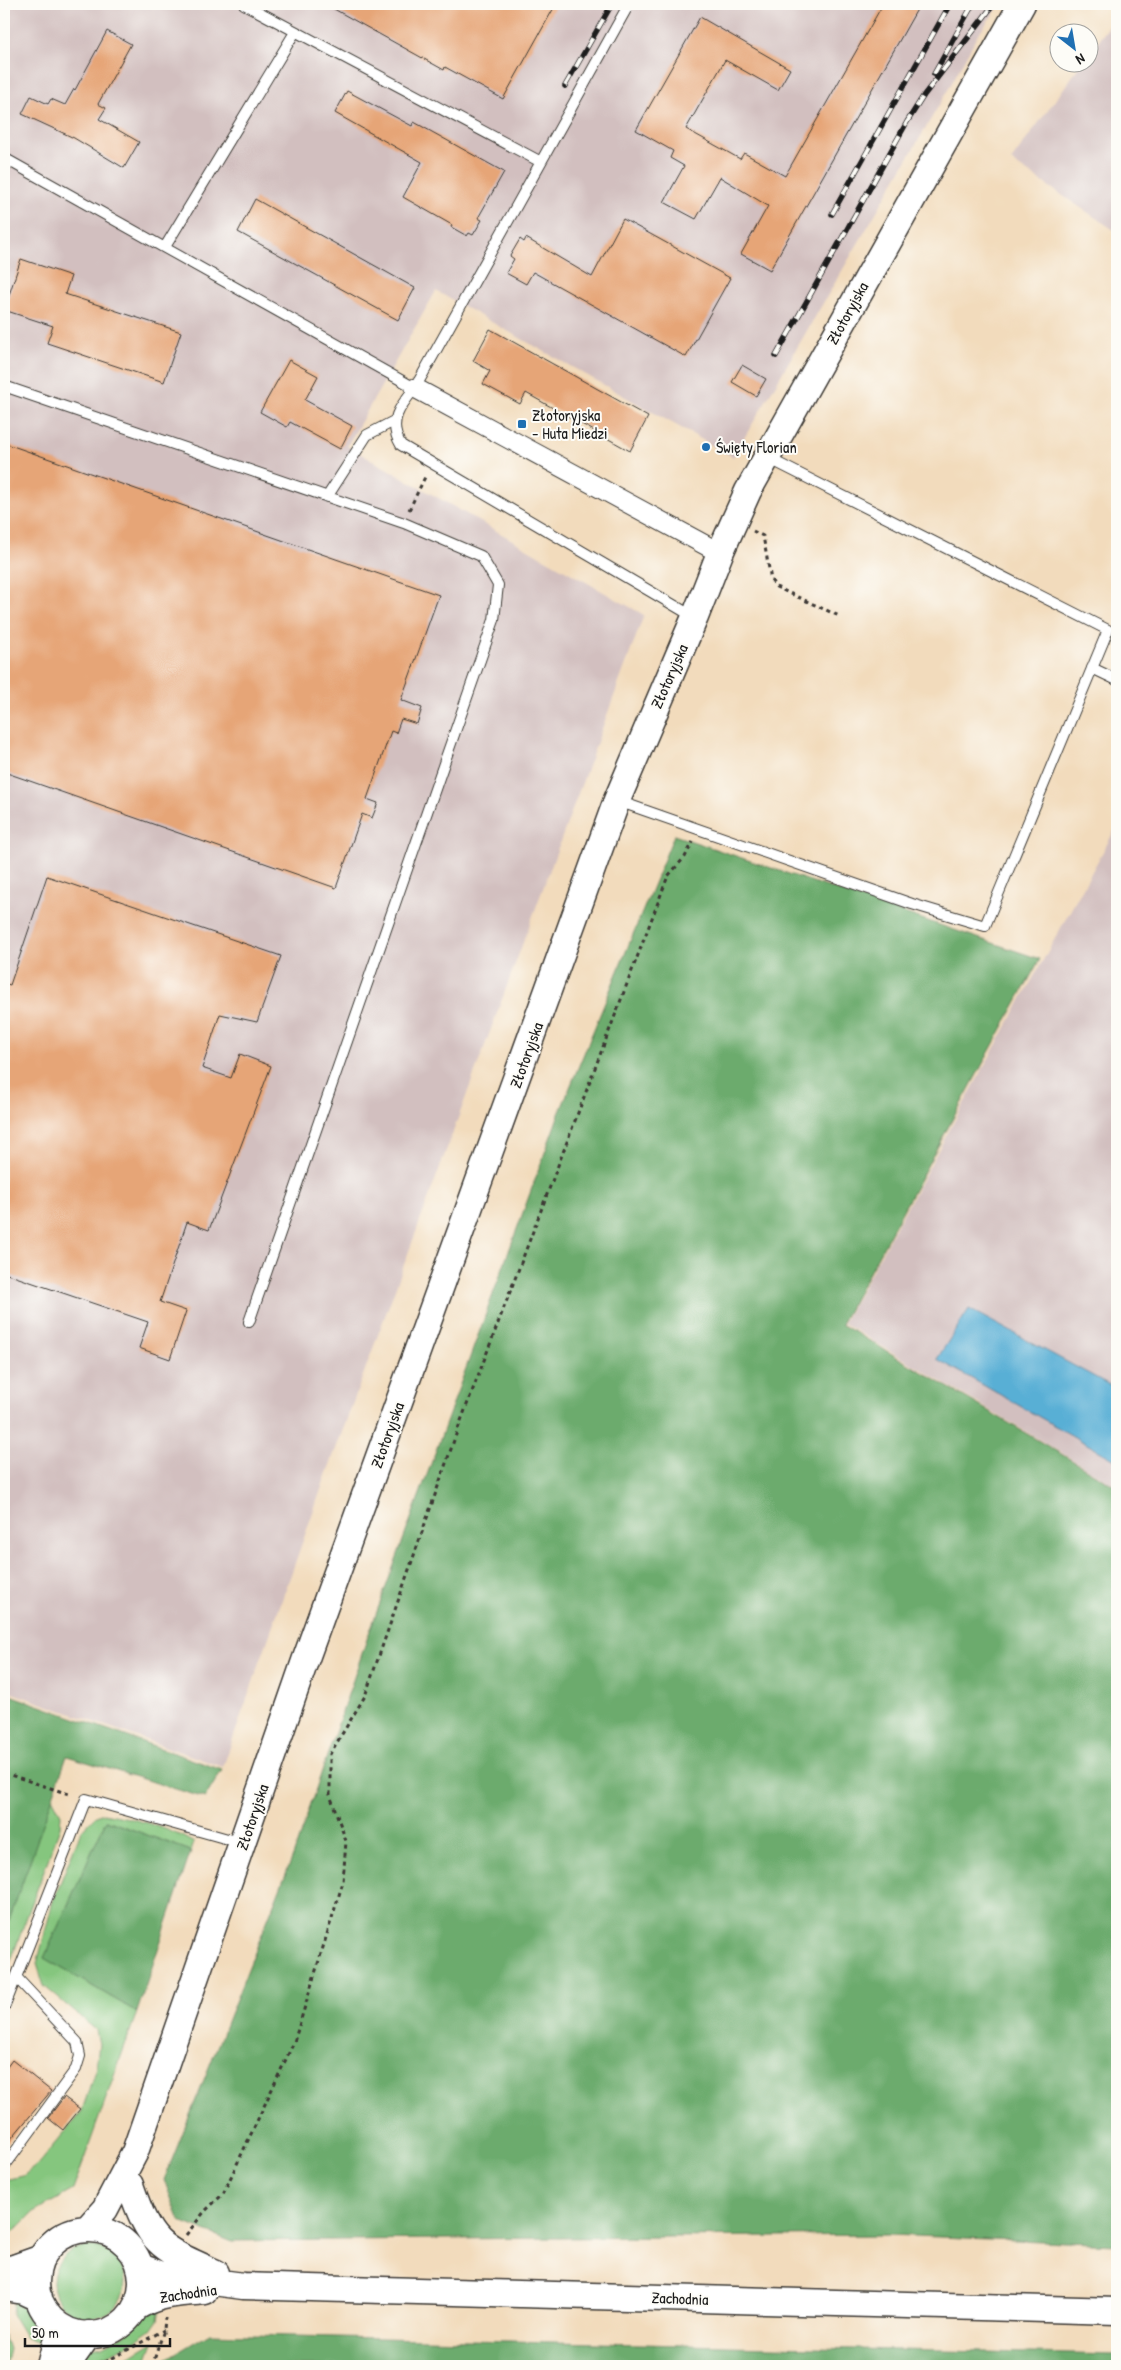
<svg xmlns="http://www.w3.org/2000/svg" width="1121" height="2370" viewBox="0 0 1121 2370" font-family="'Patrick Hand',sans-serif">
  <rect width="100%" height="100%" fill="#fdfcf7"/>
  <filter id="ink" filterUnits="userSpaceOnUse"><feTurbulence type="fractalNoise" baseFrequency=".02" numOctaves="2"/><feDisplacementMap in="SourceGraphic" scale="10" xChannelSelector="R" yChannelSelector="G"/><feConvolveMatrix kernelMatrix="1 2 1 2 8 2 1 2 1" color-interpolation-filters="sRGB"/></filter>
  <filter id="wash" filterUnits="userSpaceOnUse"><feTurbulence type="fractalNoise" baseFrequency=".0096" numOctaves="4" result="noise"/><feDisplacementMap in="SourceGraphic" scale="20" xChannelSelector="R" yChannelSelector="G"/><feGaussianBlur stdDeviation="1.12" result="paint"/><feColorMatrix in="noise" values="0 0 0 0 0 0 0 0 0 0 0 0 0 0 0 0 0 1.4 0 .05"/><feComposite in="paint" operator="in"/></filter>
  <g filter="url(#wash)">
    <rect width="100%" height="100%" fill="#f2dbbc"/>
    <path fill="#d2bfbf" d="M4,4H1001L978,34L949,88L733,457L436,291L347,446L644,615L324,1481L223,1767L4,1690Z
      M1117,15V232L1011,161L1082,63L1088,62L1089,54Z
      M1117,826V1486L843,1323Z"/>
    <path fill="#85c67e" stroke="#50714d" d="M52,1797L61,1814L60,1827L4,1979V1935Z
      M103,1813C133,1818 168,1827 194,1843L191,1851L106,1820L44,1958L137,2012L73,2190L34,2212L4,2242V2180L23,2176L37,2165L82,2111L96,2067L99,2044L96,2030L44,1986L37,1964L53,1901L81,1831L94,1817Z
      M53 2282a36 36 0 1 1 72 0a36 36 0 1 1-72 0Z
      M14,2298C34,2311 41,2321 44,2345L26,2338L12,2315Z
      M160,2307L158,2320L151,2330L132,2343L95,2360L80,2358L91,2348L102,2346L125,2334L145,2317Z
      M4,2335L9,2349L5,2366H4Z
      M153,2342L144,2366H113Z"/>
    <path fill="#6cab6d" stroke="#446444" d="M674,835L1040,959L841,1324L1117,1487V2244L888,2235L230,2241L180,2221L164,2180L293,1856L368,1636L559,1114Z
      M4,1693L222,1770L205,1798L67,1756L4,1935Z
      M106,1820L191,1851L137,2012L44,1958Z
      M208,2334L1117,2355V2366H155Z"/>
    <path fill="#59afd5" stroke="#3a6678" d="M969,1309L1117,1389V1461L937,1359Z"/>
    <g id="blocks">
      <path fill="#e6a577" d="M325,4H556L503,99L445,67L444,70Z
        M883,4H920L770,270L741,254L768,206L720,177L696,219L664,202L684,166L670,158L673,151L636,130L700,17L790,69L778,90L725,60L686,129L740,159L744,153L785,176Z
        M107,31L131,44L98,104L106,108L99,119L139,142L124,168L74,138L22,114L31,96L48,104L51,99L65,105L74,89L75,90Z
        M347,91L412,126L414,122L504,172L478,218L482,220L473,235L469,233L467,236L451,227L452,225L403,197L422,162L335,113Z
        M255,199L415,288L398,320L238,232Z
        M623,219L730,278L686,357L533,272L526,284L506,273L514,259L510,256L520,239L524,242L526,238L592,277Z
        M21,259L71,276L65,294L181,332L164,382L47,343L53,326L4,310Z
        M490,329L648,417L630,451L526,393L520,404L483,384L490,371L473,361Z
        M289,360L318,376L305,400L352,426L340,449L290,422L287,427L260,412Z
        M742,365L766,379L756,396L732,382Z
        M4,443L439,595L401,700L422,708L417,724L401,719L396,733L391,731L367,799L378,803L372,818L362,814L336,888L4,772Z
        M47,876L281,956L257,1022L220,1014L202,1068L231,1078L240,1054L271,1066L209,1230L187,1222L160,1302L186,1311L170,1359L139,1348L148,1322L4,1273V983L10,985Z
        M12,2060L51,2091L4,2147V2071Z
        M64,2097L80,2109L63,2130L48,2118Z"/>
    </g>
  </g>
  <g filter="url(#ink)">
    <use href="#blocks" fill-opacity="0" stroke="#3c3934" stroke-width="1"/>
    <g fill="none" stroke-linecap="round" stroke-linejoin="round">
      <defs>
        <path id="lane" d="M244,4L541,162
          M629,4L415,388C400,406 387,422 401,445L694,617
          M4,158L415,388
          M165,247L295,32
          M4,386L404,523L481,556L498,585L494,620L249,1322
          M327,497L367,435L394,421
          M1092,668L1117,680
          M618,801L912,904L985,926L1108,630L768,458
          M4,2008L86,1799L242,1843
          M4,2167L76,2069L80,2056L77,2042L17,1978"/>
        <path id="street" d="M415,388L720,553"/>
        <path id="secondary" d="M130,2185C151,2246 159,2247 216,2273
          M87,2229L105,2209L135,2152L305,1661L617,800L695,617L720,553L748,491L1022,4
          M36 2282a53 53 0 1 1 106 0a53 53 0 1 1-106 0Z
          M140,2267L162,2275L243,2286L1117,2311
          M4,2270L14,2268L42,2258
          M4,2288L24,2291L39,2298
          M135,2308C157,2293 179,2294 204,2291
          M50,2366L57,2338V2324
          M69,2366L74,2355L89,2334"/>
      </defs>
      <use href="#lane" stroke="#3c3934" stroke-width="12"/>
      <use href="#street" stroke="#3c3934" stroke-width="21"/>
      <use href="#secondary" stroke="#3c3934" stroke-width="29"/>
      <path stroke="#3c3934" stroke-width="3" stroke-dasharray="4 4" stroke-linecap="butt" d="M409,510L426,475
        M753,531L763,536L771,580L776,587L839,616
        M4,1773L72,1795
        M1116,2067L1117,2068
        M186,2235L205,2211L223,2194L294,2042L343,1882L346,1841L330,1795V1754L365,1696L459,1426L668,876L685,857L693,842
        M98,2366L164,2330
        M152,2366L164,2330L165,2318"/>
      <use href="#lane" stroke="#fff" stroke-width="10"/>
      <use href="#street" stroke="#fff" stroke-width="19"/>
      <use href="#secondary" stroke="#fff" stroke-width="26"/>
      <defs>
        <path id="rail" d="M934,74L973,4
          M565,86L612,4
          M832,214L950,4
          M776,356L907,122L924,95L994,4"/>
      </defs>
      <use href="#rail" stroke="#1c1c1c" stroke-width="5.5"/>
      <use href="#rail" stroke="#fdfcf7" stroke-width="4" stroke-dasharray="11" stroke-linecap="butt"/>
    </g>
  </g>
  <g fill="#1f6fb2" stroke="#fdfcf7" stroke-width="2">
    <rect x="517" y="419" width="10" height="10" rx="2.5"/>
    <circle cx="706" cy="447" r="5"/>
  </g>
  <g text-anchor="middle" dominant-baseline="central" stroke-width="4" stroke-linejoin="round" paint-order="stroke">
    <g font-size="16" fill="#1c1c1c" stroke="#fdfcf7">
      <text transform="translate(847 313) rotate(-61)">Złotoryjska</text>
      <text transform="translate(669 676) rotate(-66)">Złotoryjska</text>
      <text transform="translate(526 1055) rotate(-70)">Złotoryjska</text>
      <text transform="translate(387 1435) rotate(-70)">Złotoryjska</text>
      <text transform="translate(252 1817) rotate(-71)">Złotoryjska</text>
      <text transform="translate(188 2293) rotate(-8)">Zachodnia</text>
      <text transform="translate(680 2298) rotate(2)">Zachodnia</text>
    </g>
    <g font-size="16" fill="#1c1c1c" stroke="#fdfcf7" text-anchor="start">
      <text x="532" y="415">Złotoryjska<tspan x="532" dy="18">- Huta Miedzi</tspan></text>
      <text x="716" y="447">Święty Florian</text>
    </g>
  </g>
  <rect width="1121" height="2370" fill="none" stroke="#fdfcf7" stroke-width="20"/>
  <g transform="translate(1074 48) rotate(149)"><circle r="24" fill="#fdfcf7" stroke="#a3a29f"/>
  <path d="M0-4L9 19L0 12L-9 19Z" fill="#1f6fb2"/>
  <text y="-8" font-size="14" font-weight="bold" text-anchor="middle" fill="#1c1c1c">N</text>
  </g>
  <path d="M25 2338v8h145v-8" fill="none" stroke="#1c1c1c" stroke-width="2.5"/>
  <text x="32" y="2338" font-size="15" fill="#1c1c1c" stroke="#fdfcf7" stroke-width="4" paint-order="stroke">50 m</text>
</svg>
